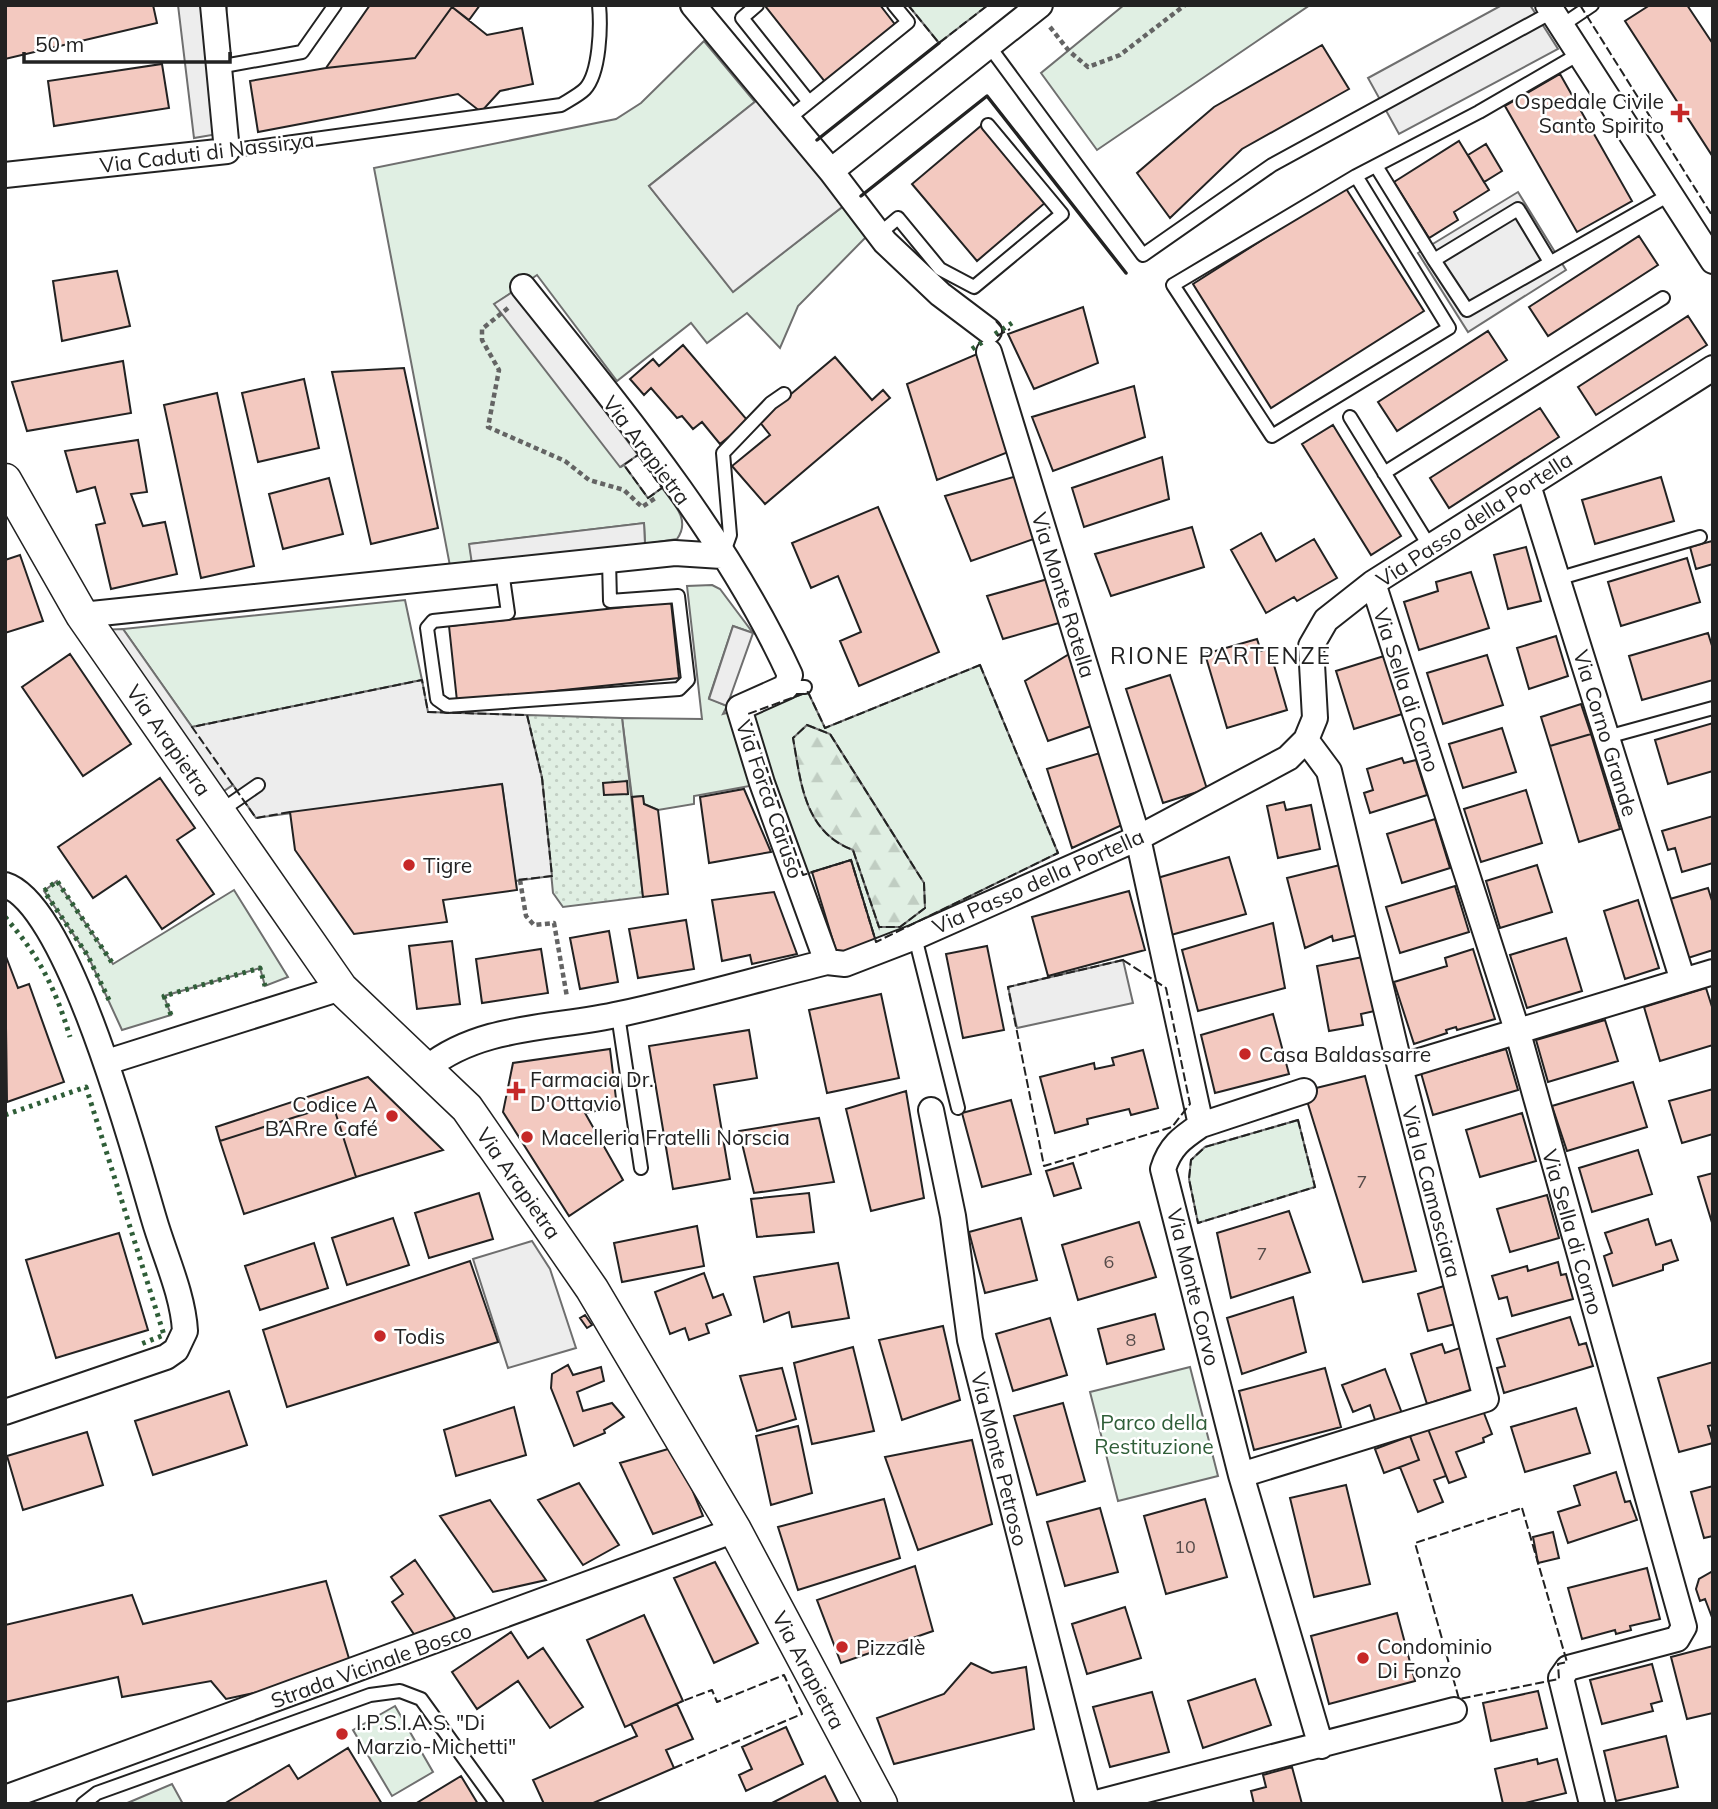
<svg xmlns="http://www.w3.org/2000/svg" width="1718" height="1809" viewBox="0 0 1718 1809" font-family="Mulish,sans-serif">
  <defs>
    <pattern id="forest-firs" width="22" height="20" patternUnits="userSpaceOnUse" patternTransform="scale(1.75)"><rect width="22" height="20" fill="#e0efe3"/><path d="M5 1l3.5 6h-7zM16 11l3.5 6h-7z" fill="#c0cdc2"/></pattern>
    <pattern id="garden-dots" width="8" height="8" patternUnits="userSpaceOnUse" patternTransform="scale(1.75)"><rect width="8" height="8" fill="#e0efe3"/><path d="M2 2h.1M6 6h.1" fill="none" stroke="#c0cdc2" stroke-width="1.8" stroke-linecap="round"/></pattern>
  </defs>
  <rect width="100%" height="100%" fill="#fff"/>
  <path fill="#e0efe3" stroke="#6f6f6f" stroke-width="2" fill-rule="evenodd" d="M908,5H988L939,43Z
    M1124,5H1310L1097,150L1041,73Z
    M704,41L755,102L649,186L733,291L846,204L870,233L798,306L780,348L747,313L707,343L691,323L617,381L537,275L495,304L621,467L624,465L648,498L662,488C674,504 691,520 677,539L645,544L644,523L470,544L472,564L450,566L374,168L616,119L641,103Z
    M712,585L720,589L753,633L733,626L709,698L727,706L723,714L734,711L755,785L694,796V804L658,810L644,804L643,796L632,797L622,718L702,719L687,586Z
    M405,600L422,680L192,727L123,629Z
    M980,665L1058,853L876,942L851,860L803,875L748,714L808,692L825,728ZM830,734L897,840L879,927L853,850Z
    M57,881L113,964L234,890L288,977L265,986L260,968L164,996L171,1015L122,1030L88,956L44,891Z
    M1298,1120L1315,1187L1198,1223L1189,1179L1191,1160L1205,1147Z
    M1190,1367L1218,1476L1118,1501L1090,1392Z
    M395,1706L433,1772L392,1796L353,1730Z
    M172,1784L183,1804H125Z"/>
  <path fill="url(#forest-firs)" stroke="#6f6f6f" stroke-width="2" d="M807,725L830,734L924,883L925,908L900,927H879L853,850C804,831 801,784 793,738Z"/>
  <path fill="url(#garden-dots)" stroke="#6f6f6f" stroke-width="2" d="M527,715L622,718L643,897L563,907L553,893L542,778Z"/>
  <path fill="#ededed" stroke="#6f6f6f" stroke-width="2" d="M178,5H227L225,22L231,59L218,134L194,138Z
    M1502,5H1530L1558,49L1399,134L1368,78Z
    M761,97L846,204L733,292L649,186Z
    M1518,192L1566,270L1468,332L1418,253Z
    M514,291L638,455L620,467L494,304Z
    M644,523L645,544L472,564L469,544Z
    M733,626L753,633L727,706L709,699Z
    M123,629L192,727L422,680L428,712L527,715L542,778L552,876L515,881L502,784L256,818L233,785L215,797L100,630Z
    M1123,960L1133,1003L1017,1028L1008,987Z
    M532,1241L550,1269L576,1348L508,1368L473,1259Z"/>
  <path fill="#f3c9c0" stroke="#222" stroke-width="2" d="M5,5H153L157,23L5,59Z
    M370,5H480L469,20L452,7L415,58L326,68Z
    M768,5H880L897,27L826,83L766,7Z
    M1650,5H1687L1713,44V157L1625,21Z
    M452,7L487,35L522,28L533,84L500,91L481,112L458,94L258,132L250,81L326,68L415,58Z
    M1322,45L1349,89L1242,149L1170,218L1137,173L1214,107Z
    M162,64L169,108L54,126L48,81Z
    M1560,74L1632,201L1577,232L1505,106Z
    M982,125L1046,202L977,261L912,184Z
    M1459,141L1489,190L1454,212L1458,220L1429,238L1394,182Z
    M1486,144L1502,171L1484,182L1468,155Z
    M1345,187L1424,311L1271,408L1193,284Z
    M1639,236L1658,265L1548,336L1529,307Z
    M117,271L130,326L62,341L53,281Z
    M1083,307L1098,363L1034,389L1008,334Z
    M1688,316L1707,345L1596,415L1578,387Z
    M1488,331L1507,360L1397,431L1378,402Z
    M683,345L748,421L720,444L702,422L693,429L682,416L677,418L651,388L644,395L630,379L653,359L659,366Z
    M984,351L1016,449L937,480L907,384Z
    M835,357L872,400L883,390L890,398L765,504L732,466L770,435L759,421Z
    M123,361L131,413L27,431L12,382Z
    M404,368L438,528L371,544L332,372Z
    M304,379L319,448L258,462L242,393Z
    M1134,386L1145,437L1053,471L1032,417Z
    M217,393L254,566L201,578L164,405Z
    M1540,408L1559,437L1449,508L1430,478Z
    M1333,425L1401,536L1371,555L1302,444Z
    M138,440L147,492L131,494L143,526L165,522L177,574L111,589L96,525L105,523L95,487L77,492L65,451Z
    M1162,457L1169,499L1084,527L1072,488Z
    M1024,474L1045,535L971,561L945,496Z
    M1661,477L1674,521L1595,544L1582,500Z
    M329,478L343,534L283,549L269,494Z
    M878,507L939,652L859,686L840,641L861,632L838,576L811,588L792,543Z
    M1192,527L1204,567L1111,596L1095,554Z
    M1261,533L1276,561L1314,539L1337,578L1297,601L1294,597L1266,613L1231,550Z
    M1712,541L1713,564L1696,569L1690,547Z
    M1526,547L1541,601L1508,609L1494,555Z
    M20,555L43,621L5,633V560Z
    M1687,558L1700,602L1621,626L1608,582Z
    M1471,572L1489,628L1419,650L1404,602L1438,591L1436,582Z
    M1055,577L1066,621L1003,639L987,596Z
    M671,602L679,678L457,701L449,626Z
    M1708,633L1713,649V680L1642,700L1629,656Z
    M1556,636L1568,676L1529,689L1517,648Z
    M1257,639L1261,651L1269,648L1287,710L1227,728L1205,654Z
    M1079,648L1100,723L1048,741L1025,681Z
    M70,654L131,744L83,776L22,687Z
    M1487,655L1503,705L1443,724L1427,673Z
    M1384,656L1402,714L1354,729L1336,671Z
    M1170,675L1207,789L1163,803L1126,689Z
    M1581,704L1591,734L1550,746L1541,717Z
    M1713,723V771L1668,784L1655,740Z
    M1502,728L1516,772L1463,788L1449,744Z
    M1591,734L1620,829L1579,842L1550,746Z
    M1100,753L1122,825L1072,848L1047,769Z
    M1402,758L1404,763L1416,760L1427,795L1370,813L1364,793L1373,790L1367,769Z
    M160,778L195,828L177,840L214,894L162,929L126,876L93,898L58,847Z
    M627,781L628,794L604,795L603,783Z
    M502,784L517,890L443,900L447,922L354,934L295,850L290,812Z
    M744,789L771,852L709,863L700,797Z
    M1526,790L1542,843L1481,862L1464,809Z
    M643,796L644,804L658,810L668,894L643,897L632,797Z
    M1284,802L1286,810L1311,805L1320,849L1278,858L1267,806Z
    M1713,816V863L1682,872L1675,848L1668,850L1662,831Z
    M1435,819L1450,868L1402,883L1387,834Z
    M1229,857L1246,914L1171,935L1154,879Z
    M851,860L876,942L837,954L812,872Z
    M1344,864L1362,934L1333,941L1332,936L1305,948L1287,878Z
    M1537,865L1552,912L1500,928L1486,881Z
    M1455,886L1469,932L1400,953L1386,907Z
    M1708,888L1713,904V950L1688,958L1670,899Z
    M1129,891L1145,950L1048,976L1032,917Z
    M774,892L797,954L752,964L750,955L722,961L712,900Z
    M1638,900L1659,968L1625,979L1604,911Z
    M686,920L694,969L638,978L629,929Z
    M1273,923L1285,988L1198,1011L1182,950Z
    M609,931L618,982L580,989L570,938Z
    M1566,938L1582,991L1527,1008L1510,955Z
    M452,941L460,1004L417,1009L409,946Z
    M987,946L1004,1030L963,1038L946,954Z
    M541,949L548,993L482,1003L476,959Z
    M1473,949L1495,1019L1457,1030L1456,1027L1446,1030L1447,1033L1414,1044L1394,982L1447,966L1445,958Z
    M5,954L18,988L29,984L64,1082L7,1102Z
    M1368,956L1379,1010L1361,1014L1363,1025L1329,1031L1317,966Z
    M1706,988L1713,1010V1045L1660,1061L1644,1007Z
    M881,994L899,1078L827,1093L809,1010Z
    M1273,1014L1289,1074L1215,1093L1201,1035Z
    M1605,1020L1618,1061L1548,1082L1536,1040Z
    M749,1030L757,1078L714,1085L730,1179L673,1189L649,1046Z
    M610,1049L617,1107L585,1113L623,1180L569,1216L503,1112L513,1063Z
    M1506,1049L1518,1090L1433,1115L1421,1073Z
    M1143,1050L1158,1108L1131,1115L1129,1109L1087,1119L1088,1124L1055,1133L1040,1077L1094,1063L1095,1069L1114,1065L1112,1058Z
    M1365,1076L1416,1271L1363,1282L1304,1091Z
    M368,1077L443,1150L356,1177L333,1105L220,1141L216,1127Z
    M1633,1082L1647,1127L1567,1151L1552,1106Z
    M1713,1089V1134L1682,1143L1669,1101Z
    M906,1091L924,1198L871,1211L846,1109Z
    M1011,1100L1031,1174L982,1187L962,1113Z
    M333,1105L356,1177L244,1214L220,1141Z
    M1522,1113L1536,1161L1480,1177L1466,1130Z
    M819,1118L834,1182L754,1193L739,1131Z
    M1638,1150L1652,1194L1592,1212L1579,1168Z
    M1073,1163L1081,1188L1054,1196L1046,1171Z
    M1713,1173V1226L1698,1177Z
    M479,1193L493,1239L429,1258L415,1213Z
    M809,1193L814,1232L757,1237L751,1199Z
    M1547,1195L1559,1238L1510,1252L1497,1209Z
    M1289,1211L1310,1272L1231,1298L1217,1233Z
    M393,1218L409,1265L347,1285L332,1238Z
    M1021,1218L1037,1280L985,1293L969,1232Z
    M1648,1219L1656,1245L1671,1240L1678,1260L1663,1265V1270L1613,1286L1604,1256L1612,1253L1605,1233Z
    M1139,1222L1156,1277L1078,1300L1062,1245Z
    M697,1226L704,1266L622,1282L614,1243Z
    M119,1233L148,1330L56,1358L26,1260Z
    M314,1243L328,1288L260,1310L245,1266Z
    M470,1261L498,1342L287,1407L263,1330Z
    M1558,1262L1561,1275L1566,1274L1573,1299L1512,1316L1507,1297L1499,1299L1492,1276L1527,1266L1528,1271Z
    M838,1263L849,1318L792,1327L789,1312L764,1322L754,1277Z
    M704,1273L713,1298L723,1294L731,1315L706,1324L709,1333L689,1340L685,1328L670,1334L655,1292Z
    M1444,1286L1455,1324L1428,1331L1418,1294Z
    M1293,1297L1306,1352L1242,1374L1227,1318Z
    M1155,1314L1164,1349L1107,1364L1098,1329Z
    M585,1315L592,1325L587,1328L580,1318Z
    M1570,1317L1579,1345L1586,1343L1593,1366L1504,1393L1497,1368L1505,1366L1497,1339Z
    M1050,1318L1067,1375L1013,1391L996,1334Z
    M943,1326L960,1400L902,1420L879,1340Z
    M1442,1344L1445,1353L1463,1347L1476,1388L1427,1404L1411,1354Z
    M853,1347L874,1431L812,1444L794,1363Z
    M1713,1362V1425L1708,1426L1713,1443L1679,1452L1658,1378Z
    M568,1365L573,1375L601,1367L604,1381L577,1392L583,1411L612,1403L624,1417L604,1430L605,1433L574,1446L551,1388L552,1374Z
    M782,1368L796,1419L757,1431L740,1376Z
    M1325,1368L1341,1427L1254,1450L1239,1391Z
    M1385,1369L1403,1416L1377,1426L1370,1405L1353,1412L1342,1385Z
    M229,1391L247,1445L153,1475L135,1421Z
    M1063,1403L1085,1481L1037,1495L1014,1416Z
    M514,1407L526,1455L456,1476L444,1430Z
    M1482,1408L1492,1434L1483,1438L1484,1442L1456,1452L1466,1477L1449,1483L1428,1429Z
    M1576,1408L1590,1453L1525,1472L1511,1427Z
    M798,1426L812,1493L771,1505L756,1436Z
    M1428,1429L1446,1476L1434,1480L1443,1502L1418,1512L1400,1467L1419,1460L1410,1436Z
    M87,1432L103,1485L23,1510L7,1456Z
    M1410,1436L1419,1460L1384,1473L1375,1449Z
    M972,1440L992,1524L918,1550L885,1457Z
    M675,1447L703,1516L653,1534L620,1463Z
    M1616,1472L1625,1502L1630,1501L1637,1520L1568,1543L1558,1512L1580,1505L1574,1486Z
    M579,1483L619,1545L583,1565L538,1500Z
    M1346,1485L1370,1584L1314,1597L1290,1498Z
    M1713,1486V1536L1704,1538L1691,1492Z
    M884,1499L900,1558L798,1590L778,1527Z
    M1205,1499L1227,1577L1166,1594L1144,1516Z
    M490,1500L546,1580L493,1592L440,1516Z
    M1100,1508L1118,1572L1065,1586L1047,1522Z
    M1553,1532L1559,1558L1538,1563L1533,1537Z
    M415,1560L455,1618L420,1643L392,1602L403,1594L391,1577Z
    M715,1562L758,1643L714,1663L674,1578Z
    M915,1566L933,1631L841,1663L817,1600Z
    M1647,1568L1660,1619L1630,1626L1631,1630L1616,1634L1615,1630L1582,1639L1568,1588Z
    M1713,1571V1620L1705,1599L1700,1601L1696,1589L1699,1579Z
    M326,1581L353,1672L226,1699L211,1681L122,1697L118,1677L5,1702V1625L132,1595L143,1624Z
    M1125,1607L1141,1658L1087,1674L1072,1624Z
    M1397,1613L1415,1681L1329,1704L1311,1636Z
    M644,1615L683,1701L625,1727L587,1640Z
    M511,1632L528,1658L543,1648L583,1707L550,1728L518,1681L477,1709L452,1672Z
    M1713,1646V1713L1687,1719L1671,1657Z
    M971,1663L992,1673L1026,1667L1034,1729L894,1764L877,1718L944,1694Z
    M1652,1664L1662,1701L1651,1704L1653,1711L1602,1724L1590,1680Z
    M1255,1679L1271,1725L1203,1748L1188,1701Z
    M1538,1691L1547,1728L1491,1741L1483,1703Z
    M1152,1692L1169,1752L1110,1767L1093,1707Z
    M677,1704L693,1739L666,1750L674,1768L591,1804H544L533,1780L637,1736L631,1724Z
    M786,1727L803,1764L746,1791L739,1775L752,1769L742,1747Z
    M1666,1736L1678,1787L1616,1801L1604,1751Z
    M348,1748L382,1804H224L289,1765L298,1779Z
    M1537,1759L1538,1764L1557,1759L1566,1793L1521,1804H1503L1495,1769Z
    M1292,1767L1302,1804H1254L1251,1791L1266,1787L1263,1775Z
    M461,1776L478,1804H415Z
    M825,1776L839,1804H770Z"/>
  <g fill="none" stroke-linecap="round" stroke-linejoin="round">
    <defs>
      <path id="service" d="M757,5L742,18L809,102
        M1561,26L1592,5
        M989,46L1143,255L1272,165L1552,12
        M218,67L302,52L335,5
        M788,119L908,22L894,5
        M227,151L561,105C569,100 579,95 585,89C600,73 601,26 599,5
        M1376,166L1434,260
        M1356,176L1449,328L1272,436L1173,285L1356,176L1479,112L1579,54
        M879,234L898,218L940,269L974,287L1062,214L988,125
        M1550,262L1518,209L1434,260L1467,310L1669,195
        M1350,417L1430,547
        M1384,473L1663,298
        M724,552L730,535L723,453L771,403L784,394
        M502,571L508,613L433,621L427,628L437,699L447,706L679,689L688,680L678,596L610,601L609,560
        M1557,579L1700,537
        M786,687H805
        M1607,737L1713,708
        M219,812L258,785
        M915,937L958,1108
        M618,1015L641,1168
        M83,1804L97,1793L370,1695L400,1691L421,1699L497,1804"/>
      <path id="minor" d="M693,5L831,171L885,242L940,294L989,331
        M1548,5L1713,261
        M831,171L1040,5
        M5,175L227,151L213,5
        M523,287C619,407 726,535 790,675L786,687L739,708L762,783L827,962
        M989,352L1138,838L1201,1125C1182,1138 1170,1146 1163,1169L1241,1475L1321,1746
        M1373,583L1518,1033L1684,1627L1677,1639L1568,1668L1561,1678L1592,1804
        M82,615L675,553L722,556
        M5,885C68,904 135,1155 154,1219C164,1254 183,1294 185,1331L176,1350L166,1357L5,1412
        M1683,981L1713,972
        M107,1062L341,988
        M1400,1067L1683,981L1528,485
        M427,1068C482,1024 555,1029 620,1014C690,999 758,979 827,962L845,964L915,937L1138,838L1288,758L1306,740L1315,718L1311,646L1326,620L1373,583L1713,368
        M931,1110L953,1216L970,1340L1088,1804
        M1201,1125L1304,1091
        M1241,1475L1486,1399L1400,1067L1329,771L1306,740
        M5,1798L735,1530
        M1092,1804L1454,1710"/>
      <path id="tertiary" d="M5,480L82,615L341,988L467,1108L592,1289L735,1530L881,1804"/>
    </defs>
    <use href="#service" stroke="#222" stroke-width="16"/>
    <use href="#minor" stroke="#222" stroke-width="28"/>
    <use href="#tertiary" stroke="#222" stroke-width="35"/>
    <path stroke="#646464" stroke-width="4.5" stroke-dasharray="5 3.5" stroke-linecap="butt" d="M1050,27L1069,51L1088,67L1120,55L1185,5
      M508,308L482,329V340L499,370L488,427L565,461L589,480L624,490L642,507L657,497
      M520,880L526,916L534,925L554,923L567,997"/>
    <use href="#service" stroke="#fff" stroke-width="12"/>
    <use href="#minor" stroke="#fff" stroke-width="24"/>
    <use href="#tertiary" stroke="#fff" stroke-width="32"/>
    <path stroke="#2f5e38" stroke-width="5" stroke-dasharray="3.5 5" stroke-linecap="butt" d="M995,334L1012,323
      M972,349L984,341
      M5,917C39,956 55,987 70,1037
      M109,1000L88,956L44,891L57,881L113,964
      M171,1015L164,996L260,968L265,986
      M5,1115L86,1087L164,1335L141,1344"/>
    <path stroke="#222" stroke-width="2" stroke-dasharray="9 3.5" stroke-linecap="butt" d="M908,5L939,43L988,5
      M1580,5L1713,217
      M996,321L1003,329
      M997,336L1010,329
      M638,455L662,488L648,498L624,465Z
      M980,665L1058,853L876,942L851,860L803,875L748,714L808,692L825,728Z
      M807,725L830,734L924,883L925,908L900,927H879L853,850C804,832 801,782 793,738Z
      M290,812L256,818L192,727L422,680L428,712L527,715L542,778L552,876L517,880
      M1123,960L1166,988L1190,1104L1172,1127L1044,1166L1008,987Z
      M1298,1120L1315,1187L1198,1223L1189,1179L1191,1160L1205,1147Z
      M1522,1508L1567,1662L1558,1664L1559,1679L1459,1699L1415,1543Z
      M674,1768L802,1714L784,1675L717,1702L712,1690L680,1702"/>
    <path stroke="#222" stroke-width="3.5" d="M817,140L939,43
      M861,196L987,96L1126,273"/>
  </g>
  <g fill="#c62828" stroke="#fff" stroke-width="2.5">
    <path d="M1676.5 102.5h7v7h7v7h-7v7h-7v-7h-7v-7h7z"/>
    <circle cx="409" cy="865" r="7"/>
    <circle cx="1245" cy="1054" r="7"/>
    <path d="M512.5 1080.5h7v7h7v7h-7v7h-7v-7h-7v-7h7z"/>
    <circle cx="392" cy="1116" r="7"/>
    <circle cx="527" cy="1137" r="7"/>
    <circle cx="380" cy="1336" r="7"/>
    <circle cx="842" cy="1647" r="7"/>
    <circle cx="1363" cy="1658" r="7"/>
    <circle cx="342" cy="1734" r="7"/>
  </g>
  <g text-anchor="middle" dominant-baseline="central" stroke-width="5" stroke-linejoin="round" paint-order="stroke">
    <g font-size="18" fill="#564c4a">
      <text x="1362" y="1181">7</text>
      <text x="1262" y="1253">7</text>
      <text x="1109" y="1261">6</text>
      <text x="1131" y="1339">8</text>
      <text x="1185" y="1546">10</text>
    </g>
    <g font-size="21" fill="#222" stroke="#fff" text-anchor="start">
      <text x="1664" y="101" text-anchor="end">Ospedale Civile<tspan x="1664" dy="24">Santo Spirito</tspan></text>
      <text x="423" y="865">Tigre</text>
      <text x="1259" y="1054">Casa Baldassarre</text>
      <text x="530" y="1079">Farmacia Dr.<tspan x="530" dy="24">D'Ottavio</tspan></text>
      <text x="378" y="1104" text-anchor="end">Codice A<tspan x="378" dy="24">BARre Café</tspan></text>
      <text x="541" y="1137">Macelleria Fratelli Norscia</text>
      <text x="394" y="1336">Todis</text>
      <text x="1377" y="1646">Condominio<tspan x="1377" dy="24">Di Fonzo</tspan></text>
      <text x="856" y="1647">Pizzalè</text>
      <text x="356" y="1722">I.P.S.I.A.S. "Di<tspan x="356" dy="24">Marzio-Michetti"</tspan></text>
    </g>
    <g font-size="21" fill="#222" stroke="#fff">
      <text transform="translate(207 152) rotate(-7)">Via Caduti di Nassirya</text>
      <text transform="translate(647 450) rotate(53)">Via Arapietra</text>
      <text transform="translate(1474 519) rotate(-33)">Via Passo della Portella</text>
      <text transform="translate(1064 595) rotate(73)">Via Monte Rotella</text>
      <text transform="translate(1407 690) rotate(72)">Via Sella di Corno</text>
      <text transform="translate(1606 733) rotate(73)">Via Corno Grande</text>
      <text transform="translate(169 740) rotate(55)">Via Arapietra</text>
      <text transform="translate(770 799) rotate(71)">Via Forca Caruso</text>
      <text transform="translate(1038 881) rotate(-24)">Via Passo della Portella</text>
      <text transform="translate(519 1183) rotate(55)">Via Arapietra</text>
      <text transform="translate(1432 1192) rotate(75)">Via la Camosciara</text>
      <text transform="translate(1573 1232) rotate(74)">Via Sella di Corno</text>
      <text transform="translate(1194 1287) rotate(76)">Via Monte Corvo</text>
      <text transform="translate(1000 1459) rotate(76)">Via Monte Petroso</text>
      <text transform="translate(371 1665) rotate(-20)">Strada Vicinale Bosco</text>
      <text transform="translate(809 1670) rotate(62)">Via Arapietra</text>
    </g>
    <g font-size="21" fill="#2f5e38" stroke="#fff">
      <text x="1154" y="1422">Parco della<tspan x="1154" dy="24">Restituzione</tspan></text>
    </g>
    <g font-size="23" letter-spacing="2" fill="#222" stroke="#fff">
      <text x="1221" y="655">RIONE PARTENZE</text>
    </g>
  </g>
  <rect width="1718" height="1809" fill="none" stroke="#222222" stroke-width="14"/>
  <path d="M24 52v10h206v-10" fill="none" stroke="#222222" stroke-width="3.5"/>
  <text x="35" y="52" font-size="21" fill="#222222" stroke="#ffffff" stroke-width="5" paint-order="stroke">50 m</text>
</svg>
